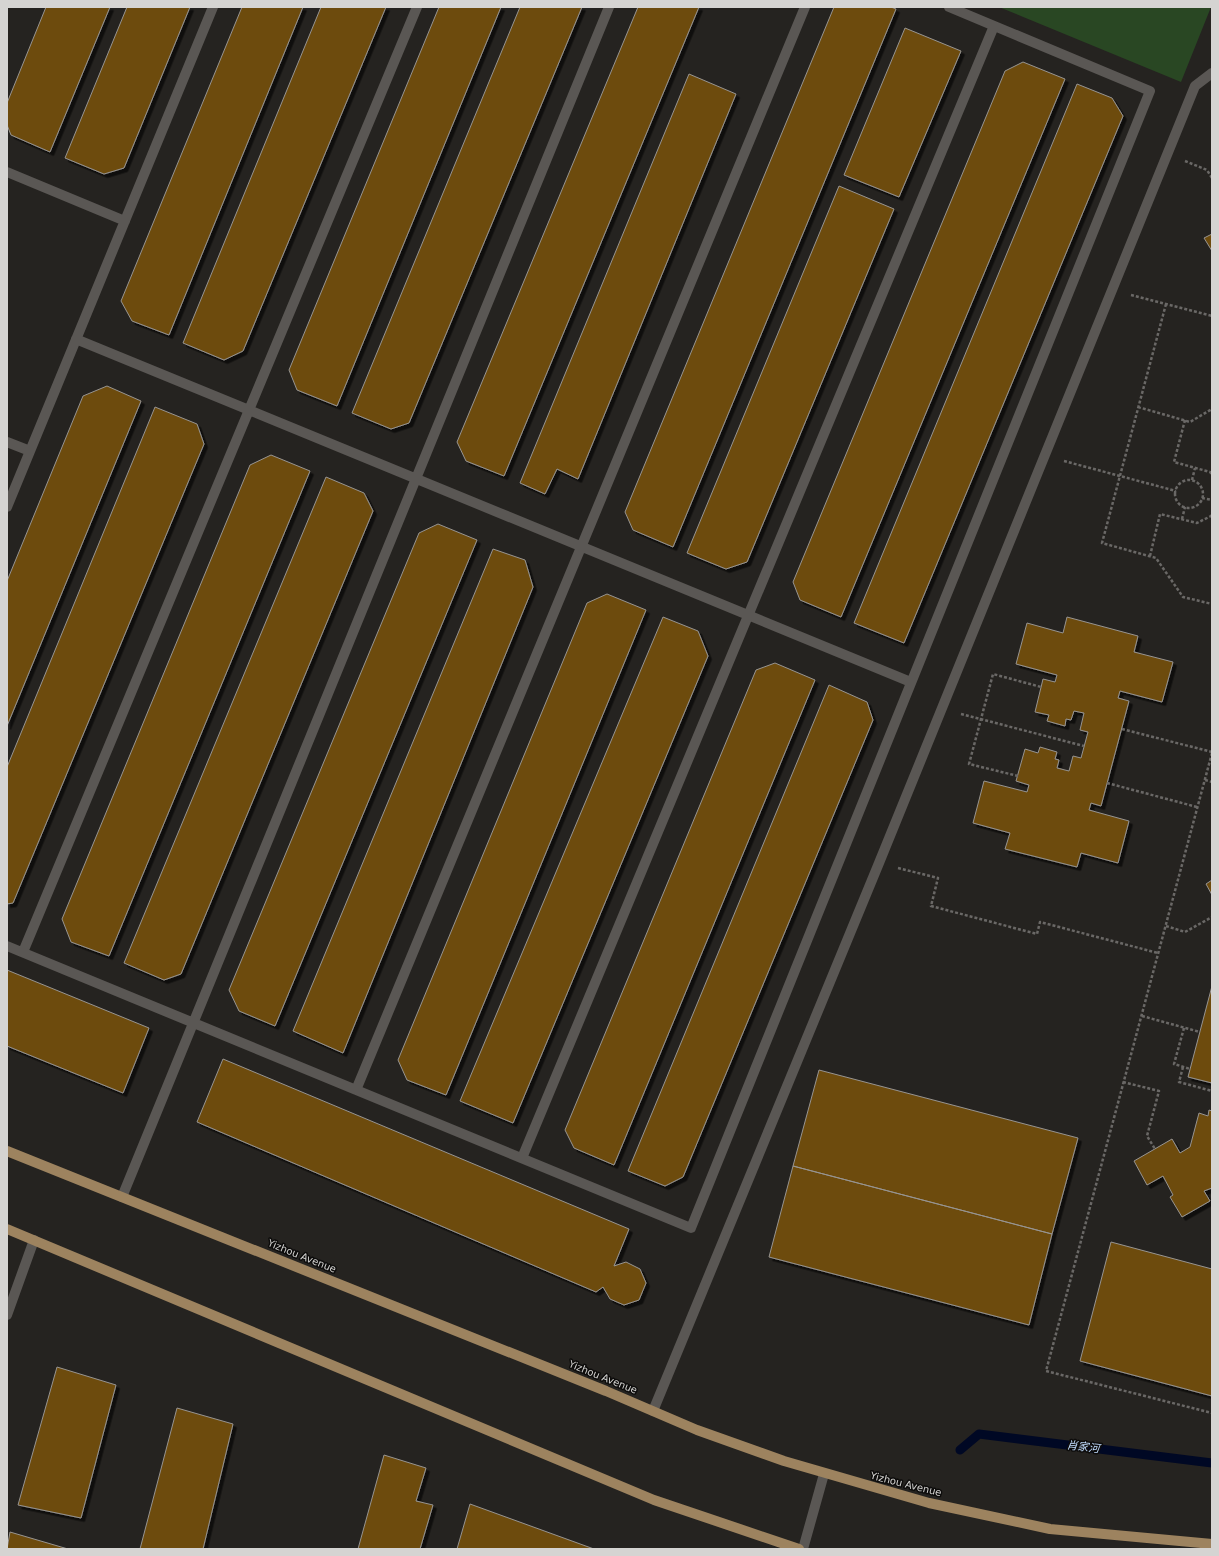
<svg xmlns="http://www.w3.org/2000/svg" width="1219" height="1556" viewBox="0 0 1219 1556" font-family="'DejaVu Sans','Noto Sans SC',sans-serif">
  <defs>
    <filter id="shadow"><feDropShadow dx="3.5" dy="3.5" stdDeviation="0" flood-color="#0009"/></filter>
  </defs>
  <rect width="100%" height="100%" fill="#252320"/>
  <path fill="#294723" d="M999,7H1211L1181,82Z"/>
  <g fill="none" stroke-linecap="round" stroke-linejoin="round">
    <path stroke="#000824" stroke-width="9" d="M960,1450L979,1434L1212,1463"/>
  </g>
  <path fill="#6d4c0e" stroke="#979491" filter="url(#shadow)" d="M46,7H110L50,152L11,135L7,125V103Z
    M127,7H190L124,168L104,174L65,158Z
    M242,7H303L169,335L132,321L121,301Z
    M321,7H386L243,351L224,360L183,343Z
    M439,7H501L337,406L297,390L289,370Z
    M520,7H582L409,423L391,429L352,413Z
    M638,7H699L504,476L466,461L457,442Z
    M834,7H891L896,9L673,547L633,530L625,512Z
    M905,28L961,51L899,197L844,175Z
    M1023,62L1065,79L841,617L800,600L793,582L1005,71Z
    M689,74L736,94L578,479L557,469L545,494L520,483Z
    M1077,84L1112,98L1123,116L904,643L854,623Z
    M839,186L894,209L747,562L726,569L687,553Z
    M1212,234V251L1204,238Z
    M107,386L141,401L7,726V581L83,396Z
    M155,407L197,424L204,444L13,903L7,904V767Z
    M271,455L310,471L109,956L71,942L62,919L250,465Z
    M326,477L364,493L373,511L181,974L164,980L124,963Z
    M438,524L477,540L275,1026L239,1011L229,990L419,533Z
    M493,549L525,560L533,587L343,1053L293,1031Z
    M607,594L646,610L446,1095L407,1080L398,1060L587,603Z
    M663,617L698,631L708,656L513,1123L460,1101Z
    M1067,617L1138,636L1134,652L1173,662L1162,702L1120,691L1118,698L1129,701L1101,806L1091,803L1089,810L1129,821L1118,863L1081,853L1077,867L1005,849L1010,833L973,823L984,781L1027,792L1029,785L1016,781L1025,749L1038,753L1040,747L1057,752L1055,759L1059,760L1057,768L1069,771L1073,756L1081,758L1088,732L1080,730L1084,713L1074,711L1071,720L1066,719L1065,726L1047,721L1049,715L1035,712L1043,679L1055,682L1057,675L1016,664L1027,623L1063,633Z
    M775,663L815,680L614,1165L574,1148L565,1130L756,670Z
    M829,685L867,702L873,720L683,1177L665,1186L628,1171Z
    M1212,880V895L1206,884Z
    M7,970L149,1028L123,1093L7,1046Z
    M1212,986V1083L1188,1077Z
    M223,1059L629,1229L614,1266L626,1262L640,1269L646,1283L639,1300L624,1305L610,1299L603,1287L596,1292L197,1122Z
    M819,1070L1078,1138L1052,1234L793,1166Z
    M1209,1110L1212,1111V1188L1204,1191L1210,1201L1182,1217L1170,1197L1173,1195L1163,1176L1147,1185L1134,1161L1172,1139L1180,1153L1190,1147L1199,1113L1208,1116Z
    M793,1166L1052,1234L1029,1325L769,1257Z
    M1111,1242L1212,1269V1396L1080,1361Z
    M57,1367L116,1385L81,1518L18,1505Z
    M177,1408L233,1424L203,1549H140Z
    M384,1455L426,1468L416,1501L433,1505L420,1549H358Z
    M470,1504L594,1549H457Z
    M10,1532L68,1549H7Z"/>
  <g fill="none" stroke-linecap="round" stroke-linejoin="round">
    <path stroke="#6a6866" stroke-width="2.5" stroke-dasharray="3 2" stroke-linecap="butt" d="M1185,161L1207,170L1212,178
      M1131,295L1212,316
      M1166,304L1102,543L1156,558L1183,597L1212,604
      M1138,407L1190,422L1212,409
      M1185,420L1174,462L1210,472L1212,474
      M1064,461L1176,491
      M1192,480L1195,468
      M1175 494a14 14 0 1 1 28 0a14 14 0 1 1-28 0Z
      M1202,498L1212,500
      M1182,519L1185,507
      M1150,556L1160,514L1197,523L1211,516L1212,513
      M961,714L1084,746
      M1122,729L1212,752
      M1212,753L1046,1371L1212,1413
      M1018,776L969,764L993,674L1041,687
      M1205,780L1212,782
      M1107,783L1197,807
      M898,868L938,878L931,906L1037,934L1040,922L1158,953
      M1166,926L1185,932L1212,917
      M1142,1016L1200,1032
      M1184,1028L1174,1064L1190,1069
      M1183,1067L1179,1082L1212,1091
      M1123,1082L1159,1091L1147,1136L1155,1149"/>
    <path stroke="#5a5754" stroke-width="10" d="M7,172L125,221
      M76,339L911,682
      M7,442L30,451
      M7,507L213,7
      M7,946L691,1228L1150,91L949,7
      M23,952L417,7
      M356,1090L805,7
      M522,1158L994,26
      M122,1197L609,7
      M653,1411L879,863L1195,86L1212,73"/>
    <path stroke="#5a5754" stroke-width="10" d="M7,1315L34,1240
      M803,1549L824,1474"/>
    <path stroke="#9d835f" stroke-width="10" d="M7,1151L606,1391L697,1430L784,1461L929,1503L1050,1529L1212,1544
      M7,1229L654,1500L799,1549"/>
  </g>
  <g text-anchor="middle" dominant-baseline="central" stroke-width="3" stroke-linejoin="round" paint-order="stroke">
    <g font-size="10" fill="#d5d4d2" stroke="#0d0c0b">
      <text transform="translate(302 1256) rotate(22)">Yizhou Avenue</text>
      <text transform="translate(603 1377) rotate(22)">Yizhou Avenue</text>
      <text transform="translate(906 1484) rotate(14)">Yizhou Avenue</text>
    </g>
    <g font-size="11" font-style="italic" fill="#c1dcfe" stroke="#0d0c0b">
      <text transform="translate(1083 1447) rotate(7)">肖家河</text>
    </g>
  </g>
  <rect width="1219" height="1556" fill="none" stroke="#d5d4d2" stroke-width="16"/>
</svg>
